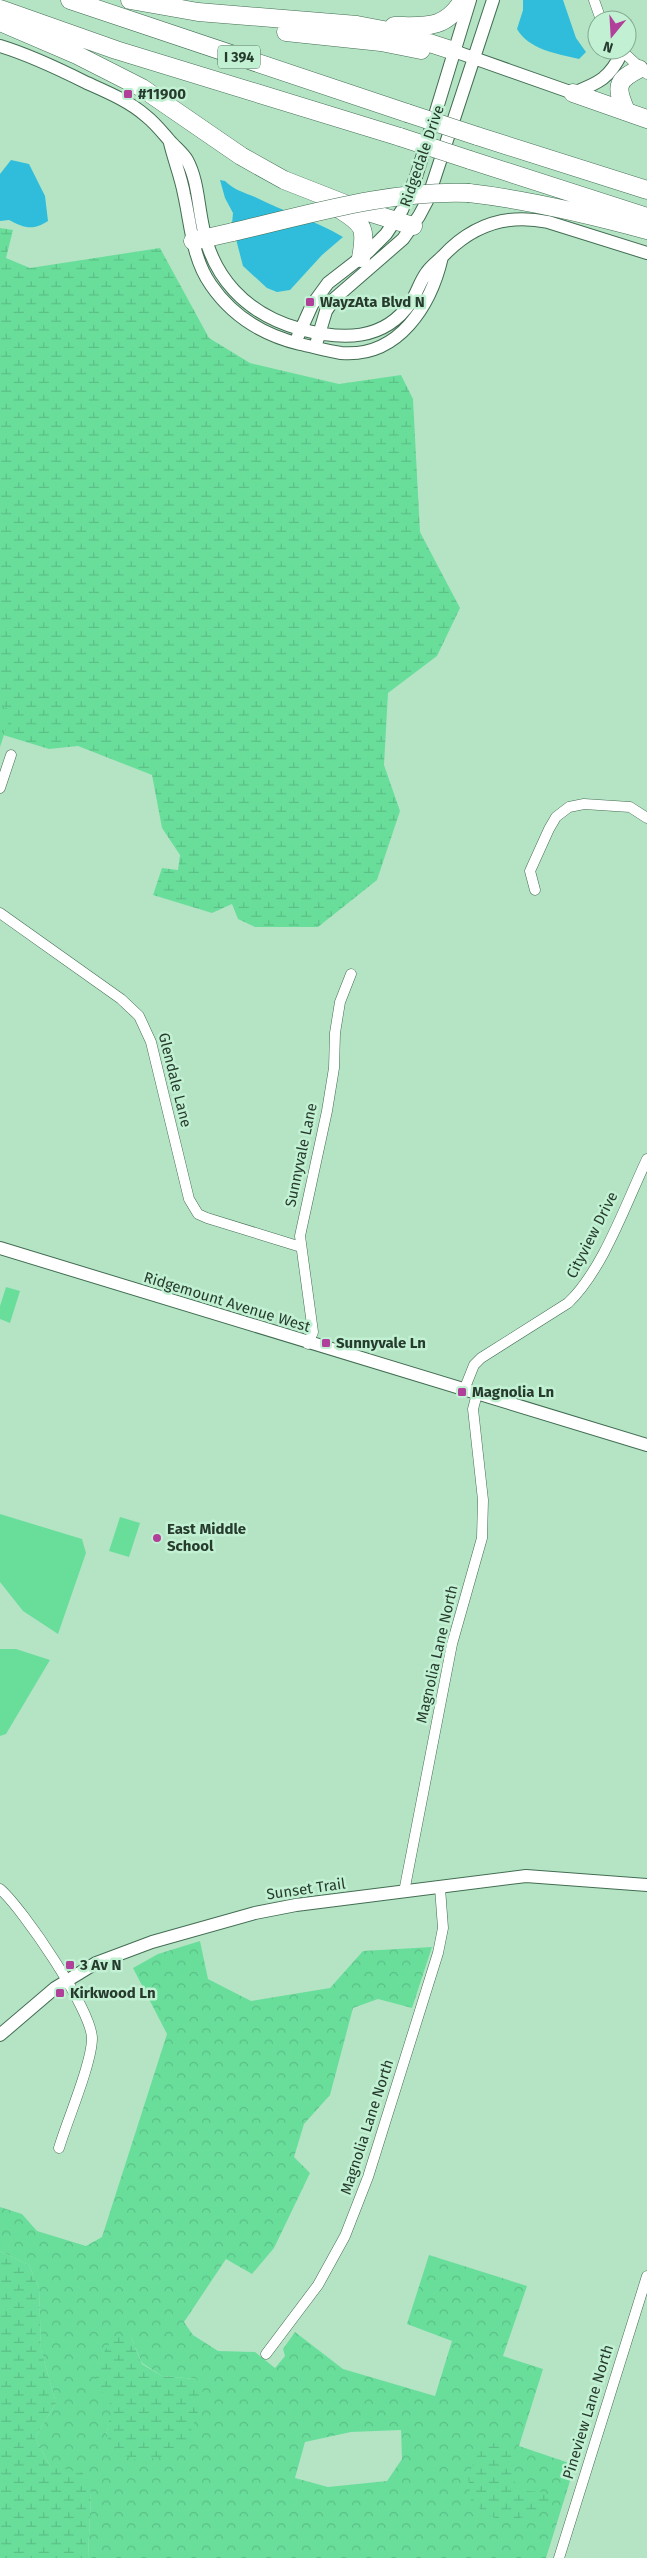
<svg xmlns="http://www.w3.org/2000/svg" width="647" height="2558" viewBox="0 0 647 2558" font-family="'Fira Sans',sans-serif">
  <defs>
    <pattern id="forest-crowns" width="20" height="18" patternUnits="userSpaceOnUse" patternTransform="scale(1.25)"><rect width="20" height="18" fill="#69de9b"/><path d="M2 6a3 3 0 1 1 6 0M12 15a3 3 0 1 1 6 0" fill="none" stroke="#5bbf86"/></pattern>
    <pattern id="wetland-marsh" width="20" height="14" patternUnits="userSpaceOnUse" patternTransform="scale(1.25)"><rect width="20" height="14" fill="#69de9b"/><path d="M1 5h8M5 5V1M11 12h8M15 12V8" fill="none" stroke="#5bbf86"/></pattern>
    <pattern id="park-tufts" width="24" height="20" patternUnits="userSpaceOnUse" patternTransform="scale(1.25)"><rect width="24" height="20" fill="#69de9b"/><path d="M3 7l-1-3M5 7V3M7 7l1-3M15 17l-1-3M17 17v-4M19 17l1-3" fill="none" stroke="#5bbf86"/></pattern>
  </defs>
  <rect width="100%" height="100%" fill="#b5e4c5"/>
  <path fill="#69de9b" d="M6,1287L20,1291L10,1323L0,1319V1306Z
    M0,1514L82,1539L86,1553L58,1634L23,1611L0,1582Z
    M120,1517L140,1523L129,1557L109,1551Z
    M0,1649H16L50,1660L6,1734L0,1736Z"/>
  <path fill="url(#forest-crowns)" fill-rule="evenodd" d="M200,1941L208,1979L251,2001L330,1988L363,1951L432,1947L412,2008L378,1999L353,2008L330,2095L304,2124L294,2157L310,2173L274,2248L252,2274L226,2259L184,2322L193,2335L218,2351L255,2352L275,2368L285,2356L283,2349L295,2332L343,2369L435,2396L452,2341L407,2324L429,2255L527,2286L503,2356L543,2369L519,2446L575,2465L546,2558H88L91,2493L50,2466L35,2438L56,2403L41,2350L39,2288L29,2265L0,2251V2207L22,2214L37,2231L86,2246L102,2237L167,2034L133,1968L158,1954ZM131,2337L142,2363L162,2376L197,2379L106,2435ZM401,2430L402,2459L387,2481L328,2487L295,2478L305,2442L351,2432Z"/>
  <path fill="url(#wetland-marsh)" d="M0,228L13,230L6,258L30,268L160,248L209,338L250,363L339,384L401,375L413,399L420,532L460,608L437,656L388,693L384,765L400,811L377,880L318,927H255L238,919L232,904L212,913L153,895L162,868L178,870L180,855L162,828L152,775L78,746L49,749L0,734Z
    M0,2251L29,2265L39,2288L41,2350L56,2403L35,2438L50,2466L83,2473L91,2493L88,2558H0Z
    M114,2336L131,2337L142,2364L162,2376L197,2379L204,2395L187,2442L170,2456L137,2460L119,2454L106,2436L112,2407C87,2369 92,2373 114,2336Z
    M494,2443L509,2450L514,2464L515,2486L523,2491L546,2492L549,2501C540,2513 538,2513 524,2517C497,2524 492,2518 471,2502L468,2476L482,2445Z"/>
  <path fill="url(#park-tufts)" d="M0,704L12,711L0,747Z"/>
  <path fill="#30bddb" d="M523,0H563L576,38L586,52L579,59C557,54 528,49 517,29L523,10Z
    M11,160L29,164L45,196L48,221C33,231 24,228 9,220L0,221V174Z
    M220,180L225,181C234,190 243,192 255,197C284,212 315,220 343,237L322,255L290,290L277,292L267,288L243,266L232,224L233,213L225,198Z"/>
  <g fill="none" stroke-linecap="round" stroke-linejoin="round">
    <defs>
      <path id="minor" d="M594,0L601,20
        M621,50L647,74
        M0,788L11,755
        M535,890L530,871L549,829L556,817L569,807L584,804L630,807L647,818
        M0,913L121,999L139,1016L151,1042L189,1199L198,1214L207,1218L301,1247
        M308,1344L313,1332L300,1236L327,1111L334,1068L335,1033L340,1002L351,974
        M464,1390L474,1365L481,1358L568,1303C603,1270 626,1203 647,1159
        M0,1889C23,1909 91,2009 92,2038C92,2063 67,2121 59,2148
        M404,1892L452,1644L482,1538L483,1500L473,1409L477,1394
        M266,2354L318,2285L345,2236L368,2177L438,1953L443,1928L440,1888
        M559,2558L647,2276"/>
      <path id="tertiary" d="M0,46C30,55 59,69 87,83C107,92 129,101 146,116C155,123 162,132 169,140C175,147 183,153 187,160C197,178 198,202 202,222C211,277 246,314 300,329C341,340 384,342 411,302C417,293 420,281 427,272C431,266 438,261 443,256C472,225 506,213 548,222L647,253
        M454,51L573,93C599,83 610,78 622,52
        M170,143C174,160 181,177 184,194C191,225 192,258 211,285C233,317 263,335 300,344C314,347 328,351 341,353C399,358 431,305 442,257
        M298,336L312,305L328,283L368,252L386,234L402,210L416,177L470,0
        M317,341L326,311L334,299L403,239L419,216L427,201L493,0
        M0,1248L647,1445
        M0,2035L55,1988L96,1963L152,1942L255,1913L296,1905L526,1876L647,1885"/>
      <path id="motorway" d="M70,0L407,113
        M130,0L198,12L357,25L399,33L454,51
        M0,9L116,50L400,137
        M0,22L77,55L142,88L241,156L284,180L358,209L413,226
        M394,26C425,26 445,30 463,0
        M286,32L381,42L421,50
        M573,93L647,119
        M626,111C616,88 615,81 639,69
        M477,136L647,190
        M470,160L647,217
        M469,193C530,200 588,214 647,230
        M341,210C365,225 366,229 361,258
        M193,241L233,232"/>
    </defs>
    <use href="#minor" stroke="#426d52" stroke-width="11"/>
    <use href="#tertiary" stroke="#426d52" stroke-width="14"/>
    <use href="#motorway" stroke="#426d52" stroke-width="19"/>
    <use href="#minor" stroke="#fff" stroke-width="10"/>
    <use href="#tertiary" stroke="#fff" stroke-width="12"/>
    <use href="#motorway" stroke="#fff" stroke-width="18"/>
    <defs>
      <path id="motorway-bridge" d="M407,113L477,136
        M400,137L470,160
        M233,232C311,214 388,190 469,193"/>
    </defs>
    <use href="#motorway-bridge" stroke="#426d52" stroke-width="19" stroke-linecap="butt"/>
    <use href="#motorway-bridge" stroke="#fff" stroke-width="18"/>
  </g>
  <g fill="#b1409b" stroke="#c1f1d2" stroke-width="2">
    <rect x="123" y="89" width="10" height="10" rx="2.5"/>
    <rect x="305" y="297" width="10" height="10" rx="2.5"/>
    <rect x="321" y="1338" width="10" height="10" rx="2.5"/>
    <rect x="457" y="1387" width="10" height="10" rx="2.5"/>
    <circle cx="157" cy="1538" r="5"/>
    <rect x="65" y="1960" width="10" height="10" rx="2.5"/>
    <rect x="55" y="1988" width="10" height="10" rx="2.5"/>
  </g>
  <g text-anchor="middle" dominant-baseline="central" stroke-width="5" stroke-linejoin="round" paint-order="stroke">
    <rect fill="#c1f1d2" stroke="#55715f" stroke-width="1" x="218" y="45.5" width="42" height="23" rx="4"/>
    <g font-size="14" font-weight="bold" fill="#273a2e">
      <text x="239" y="57">I 394</text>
    </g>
    <g font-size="15" font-weight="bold" fill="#273a2e" stroke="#c1f1d2" text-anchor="start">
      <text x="138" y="94">#11900</text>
      <text x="320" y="302">WayzAta Blvd N</text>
      <text x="336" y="1343">Sunnyvale Ln</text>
      <text x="472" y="1392">Magnolia Ln</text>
      <text x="167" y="1529">East Middle<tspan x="167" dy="17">School</tspan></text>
      <text x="80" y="1965">3 Av N</text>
      <text x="70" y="1993">Kirkwood Ln</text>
    </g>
    <g font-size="15" fill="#273a2e" stroke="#c1f1d2">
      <text transform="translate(422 156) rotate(-71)">Ridgedale Drive</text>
      <text transform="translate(175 1080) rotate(76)">Glendale Lane</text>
      <text transform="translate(301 1155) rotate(-78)">Sunnyvale Lane</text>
      <text transform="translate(592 1235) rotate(-63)">Cityview Drive</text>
      <text transform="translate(227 1302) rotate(17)">Ridgemount Avenue West</text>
      <text transform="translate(437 1654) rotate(-77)">Magnolia Lane North</text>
      <text transform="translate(306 1889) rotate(-8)">Sunset Trail</text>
      <text transform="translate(367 2127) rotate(-72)">Magnolia Lane North</text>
      <text transform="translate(588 2412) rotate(-73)">Pineview Lane North</text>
    </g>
  </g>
  <g transform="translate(612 35) rotate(198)"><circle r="24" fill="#c1f1d2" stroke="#83a890"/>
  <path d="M0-4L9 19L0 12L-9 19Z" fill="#b1409b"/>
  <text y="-8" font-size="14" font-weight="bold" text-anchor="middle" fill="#273a2e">N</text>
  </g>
</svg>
